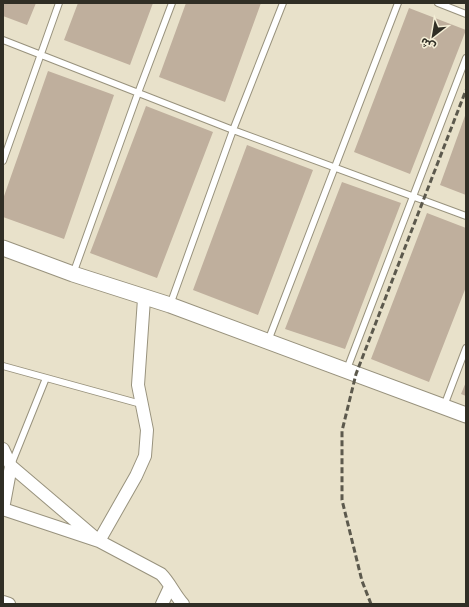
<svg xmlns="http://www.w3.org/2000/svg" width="469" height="607" viewBox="0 0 469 607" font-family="Georgia,'Noto Sans Arabic',serif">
  <rect width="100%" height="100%" fill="#e8e1ca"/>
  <path fill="#bfaf9d" d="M3,3H36L27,25L3,16Z
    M78,3H153L130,65L64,40Z
    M186,3H261L225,102L159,77Z
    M409,8L466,30L410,174L354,152Z
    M48,71L114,95L64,239L3,217V199Z
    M146,106L213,132L157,278L90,253Z
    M466,113V195L440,185Z
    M247,145L313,170L258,315L193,290Z
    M342,182L401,203L345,349L285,329Z
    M427,213L466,228V287L429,382L371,359Z
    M466,382V396L461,394Z"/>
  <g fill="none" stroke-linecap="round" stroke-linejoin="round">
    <defs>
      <path id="service" d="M438,3L466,14
        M3,40L233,130L466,216
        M3,161L59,3
        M73,274L138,93L172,3
        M170,305L233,130L283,3
        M268,341L398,3
        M3,366L141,404
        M347,369L466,58
        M444,406L466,348
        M11,465L46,378"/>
      <path id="minor" d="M3,449L11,466L3,509L99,541L161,574C170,583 174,594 183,604
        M11,466L99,541L136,476L145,456L147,430L138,385L144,299
        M3,602L9,604
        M162,604L170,587"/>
      <path id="tertiary" d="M3,248L73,274L170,305L466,415"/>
    </defs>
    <use href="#service" stroke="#98927d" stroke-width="8"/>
    <use href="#minor" stroke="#98927d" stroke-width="14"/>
    <use href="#tertiary" stroke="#98927d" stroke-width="17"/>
    <use href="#service" stroke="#fff" stroke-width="6"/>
    <use href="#minor" stroke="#fff" stroke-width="12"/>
    <use href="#tertiary" stroke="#fff" stroke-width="15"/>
    <path stroke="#5c594d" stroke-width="3" stroke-dasharray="6 3" stroke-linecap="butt" d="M371,604L362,581L342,500V431L356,374L466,90"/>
  </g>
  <rect width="469" height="607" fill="none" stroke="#302e25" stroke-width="8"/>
  <g transform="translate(433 36) rotate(211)" stroke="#f5efd7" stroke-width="3" paint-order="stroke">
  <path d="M0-3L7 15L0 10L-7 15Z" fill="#302e25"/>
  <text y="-6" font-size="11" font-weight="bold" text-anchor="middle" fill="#302e25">ش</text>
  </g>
</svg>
